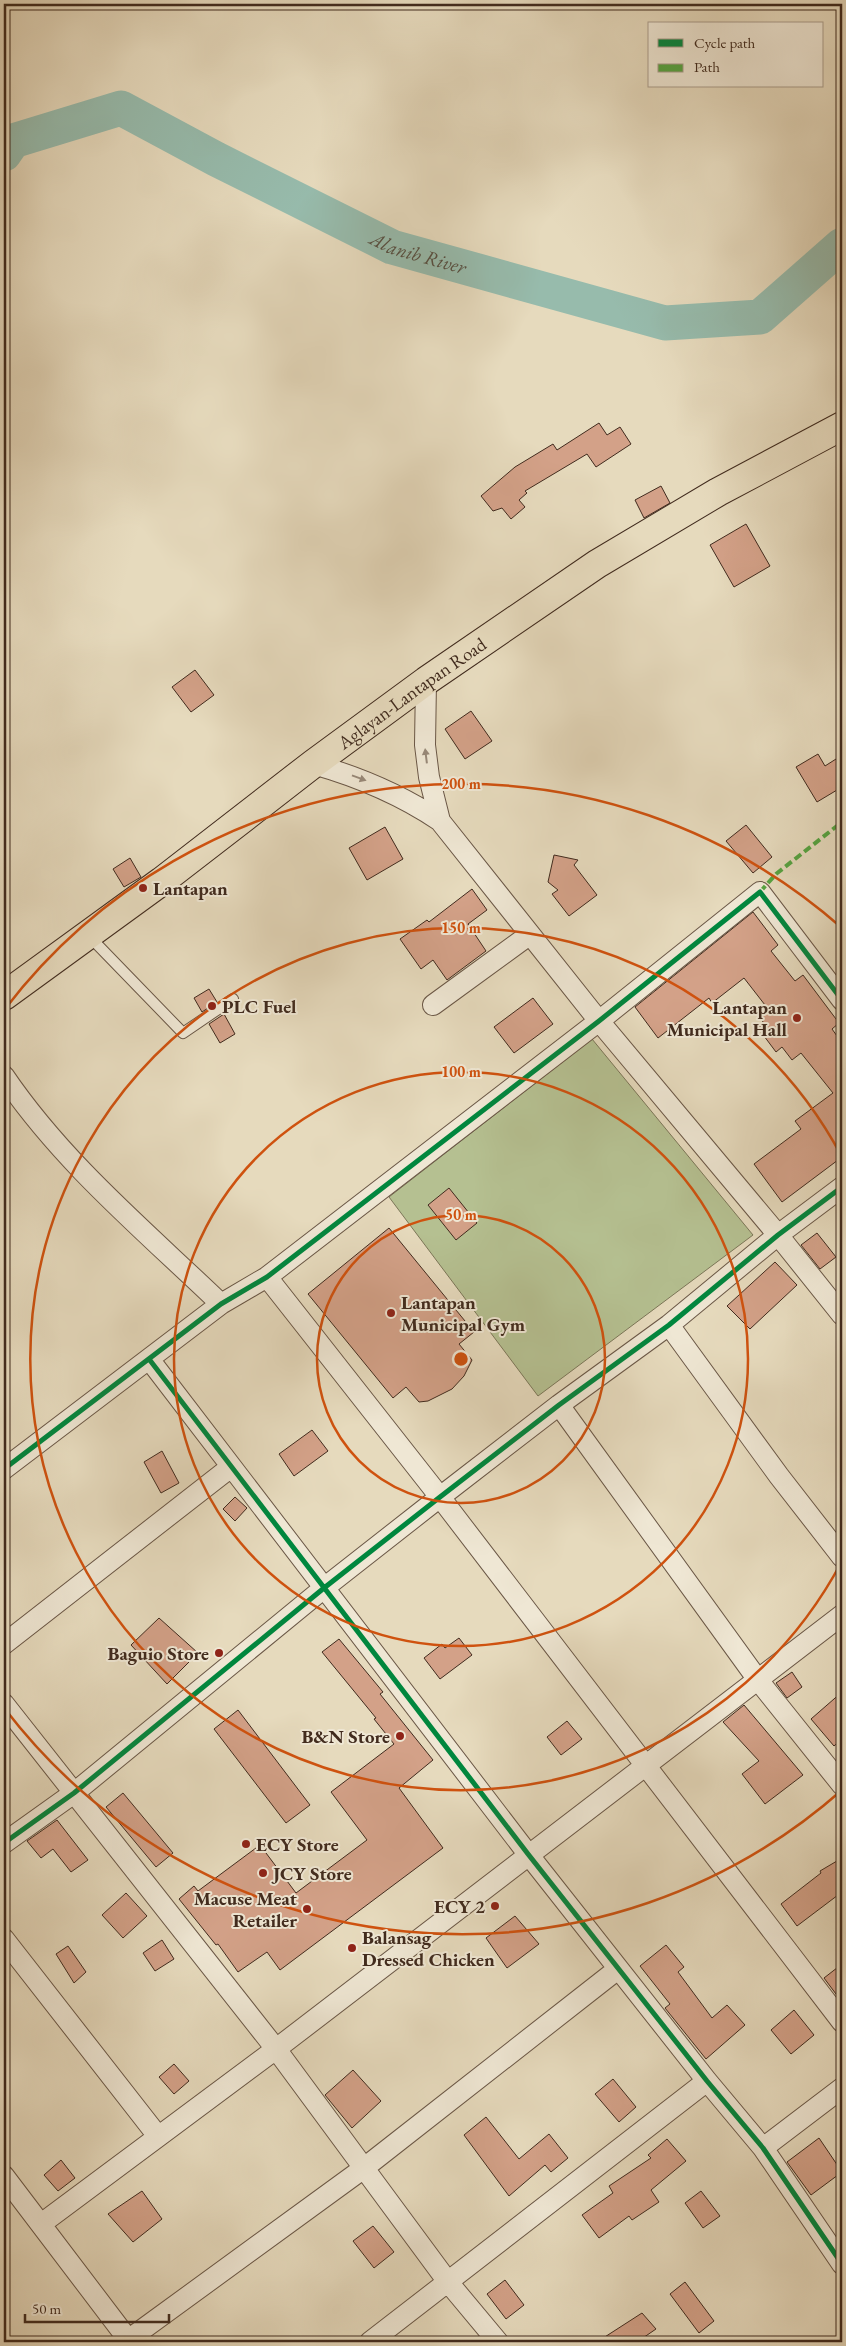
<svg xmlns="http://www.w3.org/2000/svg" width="846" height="2346" viewBox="0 0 846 2346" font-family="'EB Garamond',serif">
  <rect width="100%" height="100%" fill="#e6dabd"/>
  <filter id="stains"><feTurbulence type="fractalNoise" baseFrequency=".004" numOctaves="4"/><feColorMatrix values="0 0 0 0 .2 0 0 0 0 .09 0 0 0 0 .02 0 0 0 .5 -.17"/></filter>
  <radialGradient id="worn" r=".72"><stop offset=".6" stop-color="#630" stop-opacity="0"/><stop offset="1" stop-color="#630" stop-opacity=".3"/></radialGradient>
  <path fill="#b5c091" stroke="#7b7658" d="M592,1039L753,1235L538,1396L389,1197Z"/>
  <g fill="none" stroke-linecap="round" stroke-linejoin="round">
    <path stroke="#97bbac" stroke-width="35" id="s1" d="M4,154L13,141L121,108L216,159L392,247L665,323L760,317L842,245"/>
  </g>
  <path fill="#d3a188" stroke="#412b1e" d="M599,423L607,435L620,427L631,444L596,467L587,454L525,491L527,493L519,500L525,507L511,519L502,508L493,511L481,496L515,467L553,444L557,450Z
    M661,486L670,503L644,518L635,500Z
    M746,524L770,566L734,587L710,545Z
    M195,670L214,695L191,712L172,687Z
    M471,711L492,741L465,759L445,729Z
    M818,754L825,766L836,759L842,769V787L817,802L796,767Z
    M746,825L772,857L753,873L726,841Z
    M385,827L403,859L367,880L349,848Z
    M554,855L578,860L574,865L597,895L569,916L552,894L558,890L548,882Z
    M130,858L141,877L124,887L113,869Z
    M472,889L487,910L468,924L486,951L447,980L433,960L421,969L400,939L427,920L429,922Z
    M753,912L778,945L771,951L795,981L803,975L839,1023L832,1029L842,1043V1157L782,1202L754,1164L801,1129L795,1121L833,1093L801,1053L792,1060L782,1047L776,1052L758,1028L764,1023L755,1012L765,1005L744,978L712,1003L709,998L658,1038L635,1007Z
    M209,989L217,1002L202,1012L194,998Z
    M533,998L553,1024L514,1053L494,1027Z
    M224,1014L235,1034L220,1043L209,1024Z
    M449,1188L477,1223L456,1240L428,1205Z
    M389,1228L474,1332L459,1344L472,1360L464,1376L452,1389L428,1401L419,1402L406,1387L393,1398L308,1294Z
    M817,1233L836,1257L820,1269L801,1245Z
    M775,1262L797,1285L750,1329L727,1306Z
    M312,1430L328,1451L294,1476L279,1454Z
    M162,1451L179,1483L161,1493L144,1462Z
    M235,1497L247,1508L235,1521L223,1509Z
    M159,1618L198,1653L167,1684L131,1645Z
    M459,1638L472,1655L440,1679L424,1658L442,1644L445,1648Z
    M339,1639L383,1692L380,1694L433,1760L399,1788L443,1848L280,1970L267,1952L238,1972L218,1944L216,1945L179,1899L194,1886L198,1891L260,1845L296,1893L367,1840L331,1792L394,1744L374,1719L376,1718L322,1652Z
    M792,1672L802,1687L787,1698L776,1683Z
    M842,1692V1739L834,1746L811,1719Z
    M744,1705L803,1775L765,1804L742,1774L759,1761L723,1722Z
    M238,1710L310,1805L286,1823L214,1729Z
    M567,1721L582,1739L561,1755L547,1737Z
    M123,1793L173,1853L156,1867L106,1807Z
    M57,1820L88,1860L71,1872L53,1849L41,1858L27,1841Z
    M842,1858V1892L797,1926L781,1904L821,1873L820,1871Z
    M126,1893L147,1916L123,1938L102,1915Z
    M515,1916L539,1944L507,1968L486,1938Z
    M162,1940L174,1959L155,1971L143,1953Z
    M666,1945L684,1967L678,1972L712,2018L727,2005L745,2025L706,2059L665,2008L670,2004L640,1966Z
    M68,1946L86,1972L74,1983L56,1954Z
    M842,1964V2002L824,1978Z
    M794,2010L814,2035L791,2054L771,2030Z
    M174,2064L189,2081L174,2094L159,2077Z
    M353,2070L381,2101L352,2128L325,2095Z
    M613,2079L636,2107L619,2122L595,2094Z
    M486,2117L519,2159L549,2134L568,2158L551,2172L545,2165L509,2196L464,2135Z
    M819,2138L842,2172L811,2195L787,2162Z
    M667,2139L686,2161L651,2190L659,2202L632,2220L629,2216L599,2238L582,2215L613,2193L609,2186L651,2158L648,2155Z
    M61,2160L75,2178L58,2191L44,2175Z
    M142,2191L162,2219L133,2242L108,2214Z
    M701,2191L720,2216L703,2228L685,2203Z
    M373,2226L394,2252L374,2268L353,2241Z
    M505,2280L524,2305L506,2319L487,2294Z
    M685,2282L714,2321L699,2333L670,2294Z
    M642,2313L656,2329L637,2342H597Z"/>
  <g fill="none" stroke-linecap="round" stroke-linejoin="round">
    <defs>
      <path id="lane" d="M88,935L183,1033L233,999"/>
      <path id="street" d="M426,681L425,745L429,777L440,821
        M313,764C359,777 400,794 440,821L599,1021L778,1235L842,1315
        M433,1005L529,935
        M4,1076C63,1163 145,1231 221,1304
        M267,1277L440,1497L842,2022
        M669,1325L779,1476L842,1557
        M149,1359L528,1854L707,2081L763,2148L842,2264
        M559,1405L758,1680L842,1785
        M4,1469L221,1304L267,1277L599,1021L760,892L842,1000
        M4,1644L231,1467
        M4,1704L276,2049L448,2282L498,2342
        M4,1843L74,1793L324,1588L440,1497L559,1405L669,1325L778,1235L842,1187
        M4,1939L157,2135
        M763,2148L842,2088
        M4,2176L130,2342
        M41,2224L276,2049L842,1615
        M128,2340L364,2168L618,1969
        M370,2342L707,2081"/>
      <g id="primary">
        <path id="s2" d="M4,996L162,881L313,764L426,681L597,564L718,492L842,426"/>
      </g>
    </defs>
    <use href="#lane" stroke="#6a5746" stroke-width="12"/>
    <use href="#street" stroke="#6a5746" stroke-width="22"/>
    <use href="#primary" stroke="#412b1e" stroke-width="30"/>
    <use href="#lane" stroke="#efe7d4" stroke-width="10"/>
    <use href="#street" stroke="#efe7d4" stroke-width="20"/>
    <use href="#primary" stroke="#e6dabd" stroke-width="28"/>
    <path stroke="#55a441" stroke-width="4" stroke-dasharray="8 4" stroke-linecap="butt" d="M760,892L776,874L842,822"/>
    <defs>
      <path id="cycleway" d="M149,1359L528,1854L707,2081L763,2148L842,2264
        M4,1469L221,1304L267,1277L599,1021L760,892L842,1000
        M4,1843L74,1793L324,1588L440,1497L559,1405L669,1325L778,1235L842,1187"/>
    </defs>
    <use href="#cycleway" stroke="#efe7d4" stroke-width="8"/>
    <use href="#cycleway" stroke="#00873e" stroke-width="5"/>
  </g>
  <defs><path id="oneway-solid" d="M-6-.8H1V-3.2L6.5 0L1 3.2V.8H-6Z" transform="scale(1.25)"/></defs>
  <g fill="#988979">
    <use href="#oneway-solid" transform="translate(426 756) rotate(-97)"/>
    <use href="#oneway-solid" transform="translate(359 778) rotate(20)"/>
  </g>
  <g fill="none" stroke="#cf520f" stroke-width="2.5">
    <circle cx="461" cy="1359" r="144"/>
    <circle cx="461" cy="1359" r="287"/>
    <path d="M842 1561A431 431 0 1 1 842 1157"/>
    <path d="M842 1790A575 575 0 0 1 5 1709M5 1009A575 575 0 0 1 842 928"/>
  </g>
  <g fill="#8f2418" stroke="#efe7d4" stroke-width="2">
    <circle cx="143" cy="888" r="5"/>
    <circle cx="212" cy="1006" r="5"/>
    <circle cx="797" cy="1018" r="5"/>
    <circle cx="391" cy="1313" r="5"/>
    <circle cx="219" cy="1653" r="5"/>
    <circle cx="400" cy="1736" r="5"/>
    <circle cx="246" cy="1844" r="5"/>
    <circle cx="263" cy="1873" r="5"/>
    <circle cx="495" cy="1906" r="5"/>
    <circle cx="307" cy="1909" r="5"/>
    <circle cx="352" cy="1948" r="5"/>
  </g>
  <g text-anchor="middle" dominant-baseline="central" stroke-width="4" stroke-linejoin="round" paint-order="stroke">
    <g font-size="19" fill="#412b1e" stroke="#efe7d4">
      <text stroke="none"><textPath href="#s2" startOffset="508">Aglayan-Lantapan Road</textPath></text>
    </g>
    <g font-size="19" font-weight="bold" fill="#412b1e" stroke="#efe7d4" text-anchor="start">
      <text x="153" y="888">Lantapan</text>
      <text x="222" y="1006">PLC Fuel</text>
      <text x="787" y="1007" text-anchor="end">Lantapan<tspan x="787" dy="22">Municipal Hall</tspan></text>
      <text x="401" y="1302">Lantapan<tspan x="401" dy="22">Municipal Gym</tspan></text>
      <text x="209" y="1653" text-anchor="end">Baguio Store</text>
      <text x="390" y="1736" text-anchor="end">B&amp;N Store</text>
      <text x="256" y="1844">ECY Store</text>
      <text x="273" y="1873">JCY Store</text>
      <text x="297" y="1898" text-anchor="end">Macuse Meat<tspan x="297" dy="22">Retailer</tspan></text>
      <text x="485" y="1906" text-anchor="end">ECY 2</text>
      <text x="362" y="1937">Balansag<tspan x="362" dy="22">Dressed Chicken</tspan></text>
    </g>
    <g font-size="20" font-style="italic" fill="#564f42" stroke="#efe7d4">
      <text stroke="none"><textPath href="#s1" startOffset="460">Alanib River</textPath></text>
    </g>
  </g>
  <circle cx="461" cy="1359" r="8" fill="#cf520f" stroke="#efe7d4" stroke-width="2.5"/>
  <g font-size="15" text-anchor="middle" font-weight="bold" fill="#cf520f" stroke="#efe7d4" stroke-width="4" stroke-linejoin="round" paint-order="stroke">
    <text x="461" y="789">200 m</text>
    <text x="461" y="933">150 m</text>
    <text x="461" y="1077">100 m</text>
    <text x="461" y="1220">50 m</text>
  </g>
  <rect width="846" height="2346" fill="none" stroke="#e6dabd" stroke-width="20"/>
  <rect x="5" y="5" width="836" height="2336" fill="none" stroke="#412b1e" stroke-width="2.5"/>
  <rect x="10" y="10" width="826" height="2326" fill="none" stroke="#412b1e"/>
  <rect x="648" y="22" width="175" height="65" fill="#efe7d4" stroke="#a99c8b"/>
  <rect x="658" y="39" width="25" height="8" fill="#00873e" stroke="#a99c8b"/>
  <text x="694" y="48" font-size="15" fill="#412b1e">Cycle path</text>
  <rect x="658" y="64" width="25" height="8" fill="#55a441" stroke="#a99c8b"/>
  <text x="694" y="72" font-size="15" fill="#412b1e">Path</text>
  <path d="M25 2314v8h144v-8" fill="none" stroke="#412b1e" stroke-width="2.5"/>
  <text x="32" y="2314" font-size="15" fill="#412b1e" stroke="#efe7d4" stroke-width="4" paint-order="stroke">50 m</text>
  <rect width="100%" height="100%" filter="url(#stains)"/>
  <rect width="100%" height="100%" fill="url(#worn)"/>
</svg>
